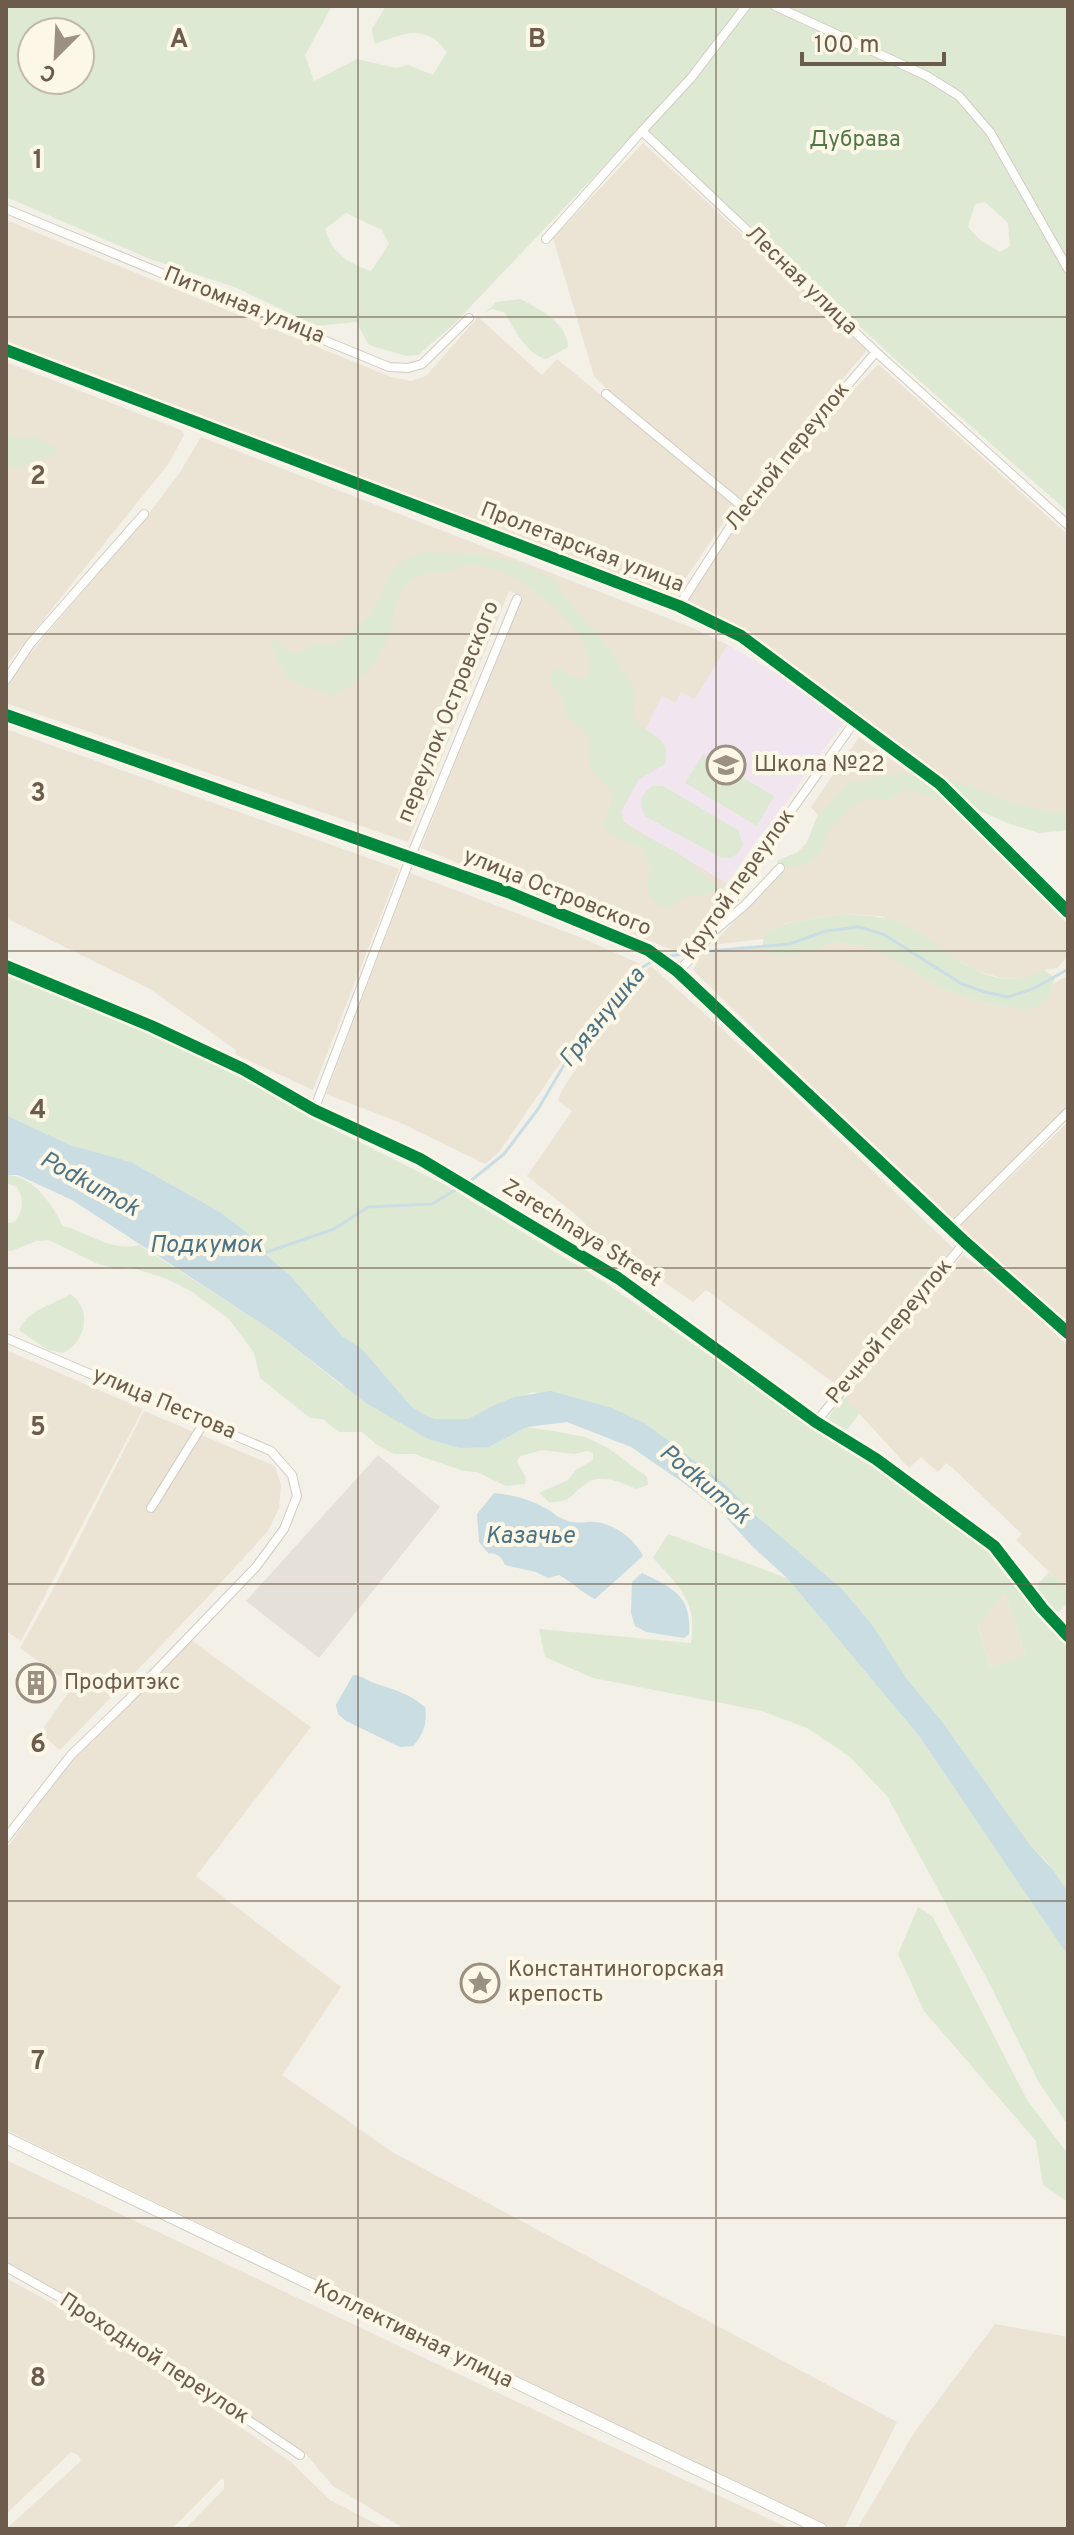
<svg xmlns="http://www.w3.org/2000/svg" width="1074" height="2535" viewBox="0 0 1074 2535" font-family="Overpass,sans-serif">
  <rect width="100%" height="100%" fill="#f3f0e7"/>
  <path fill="#ebe3d4" d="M643,143L867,350L741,500L617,400L594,376L553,238Z
    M6,220L391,377L411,381L426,376L478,317L542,375L557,359L735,505L672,599L6,344Z
    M6,362L181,430L184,435L169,463L6,666Z
    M878,364L1068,535V812H1043L1009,803L944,777L743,632L687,602L750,502Z
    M201,437L693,628L728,645L695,699L675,703L663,697L616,817L727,883L689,948L675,951L421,848L522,596L509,591L408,842L6,703V689L20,665L139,526L179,474Z
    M6,729L399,869L313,1090L235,1054L236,1050L150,989L6,918Z
    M859,737L934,790L1068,924V956L1057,968L1044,970L1026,979L1002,978L977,971L882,916L841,914L788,923L771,930L763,939L712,945L808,841L818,815L811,807Z
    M410,873L582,938L640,964L623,986H620L607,999L587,1024L499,1152L485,1164L401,1123L326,1094Z
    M832,942L873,947L946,991L989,1004L1021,1010L1049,996L1053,984L1068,975V1106L952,1223L693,970L702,954L763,946L766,951H815Z
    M651,966L769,1071L953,1248L837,1385L706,1290L693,1302L663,1281L631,1268L575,1214L527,1176L572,1111L558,1101L562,1090L637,977Z
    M1068,1122V1327L958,1228Z
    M963,1255L1005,1286L1068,1346V1590L1016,1540L1022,1534L956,1471L946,1463L938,1472L921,1457L909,1468L845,1398Z
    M6,1350L143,1409L21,1641L6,1631Z
    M144,1411L275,1466L281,1485L279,1508L268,1531L204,1601L60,1750L40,1733L73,1686L20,1648L55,1586Z
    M1005,1590L1025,1656L990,1667L978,1625Z
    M191,1640L311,1727L196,1876L341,1987L282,2075L394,2153L897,2422L844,2529H834L6,2130V1849L64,1770Z
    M6,2160L602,2442L791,2529H405L333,2486L305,2453L96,2312L6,2262Z
    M6,2278L88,2323L291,2462L330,2500L386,2529H185L224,2489V2480L221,2479L172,2529H6L81,2461L78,2455L71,2452L6,2514Z
    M995,2324L1068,2337V2529H857L914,2433Z"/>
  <path fill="#e5e1d8" d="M378,1455L440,1507L319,1658L246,1601Z"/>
  <path fill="#f1e6ef" d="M728,645L790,681L830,711L841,721L842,725L804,776L767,833L761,834L727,883L616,817L636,749L662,696L675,703L681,692L695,699Z"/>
  <path fill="#dde9d3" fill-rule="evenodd" d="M10,6H332L305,55L314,81L357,59L396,68L408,65L433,75L447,52C425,23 404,33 375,44L372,29L386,6H1068V512L895,359L642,126L454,324L418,355L406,356L369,345L356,322L316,326L237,288L150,259L6,197V11ZM32,32H80V80H32ZM985,202L1008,223L1010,246L1000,252L979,239L968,227L975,204ZM346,213L382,230L389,244L371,271C349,264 331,252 325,229Z
    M521,299C540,310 567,322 568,347L546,359C526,354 514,328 504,312L492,309L486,312L496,302Z
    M6,433L20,439L39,438L56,447V453C49,459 45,456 37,459C25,464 20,469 6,468Z
    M429,552L487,555L518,563L555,580C565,602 582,616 598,634C611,649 622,668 632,686C639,700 629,710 637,721C650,739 672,734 665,764L638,780L622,811L623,821C638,836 656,841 674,851C692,861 704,874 718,889C709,898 692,892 679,900C675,902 673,906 669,909L657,904L650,897L647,882L651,869L643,849L610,834L603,827C603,817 612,807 613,792L590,769L589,737L566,715L562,696L550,681L554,669L560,668L575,679L587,678C595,658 582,638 569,623C546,597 512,570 476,565C466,564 456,569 446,571C425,575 419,570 403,589C393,600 394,621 389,635C382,659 355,689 331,695C318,690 291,685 285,673C279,663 277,654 270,644L274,639L293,654L316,644L335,643C348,636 366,621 374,608C391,579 387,558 429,552Z
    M703,754L774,796L757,826L685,783Z
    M909,772C921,774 935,774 946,778C989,791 1021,812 1068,812V830L1039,833L1010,824L971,807L905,790L890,799L866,798L848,810L828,831L821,854L810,863L793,867L777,864L778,860L804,850L818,814L851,782Z
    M653,786H663L738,830L743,844C740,854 733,859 722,858L646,817C638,805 640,793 653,786Z
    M841,914C865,916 888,915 909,927C953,952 989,998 1044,970L1055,978L1049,996L1040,1006L1021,1010L989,1004L946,991L872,947L832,942L815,951L778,956L766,951L763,946V939L770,930L789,923Z
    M6,972L159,1034L237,1072L305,1115L447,1186L604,1282L820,1433L875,1464L911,1489L1007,1566L1018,1578L1037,1609L1068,1641V1892L1047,1862L1030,1845L941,1720L907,1679L873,1626L842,1589L751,1511L725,1484L534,1392L494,1405L468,1419H435L425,1415L411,1406L362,1349L342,1336L291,1276L264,1253L246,1232L220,1212L131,1162L70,1145L6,1115ZM1005,1591L1025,1655L990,1667L978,1626Z
    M6,1175C34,1176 51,1203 63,1226C89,1233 112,1252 139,1245L273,1331L341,1385L489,1447L527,1427L553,1431L585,1437L608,1448L647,1477L648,1485L636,1489C623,1483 601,1473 587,1483C572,1492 573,1503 549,1502L539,1493L568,1480L576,1470L593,1460V1453L587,1451L574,1454L542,1450L520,1456L517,1461L526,1478L525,1484L506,1486L477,1472L464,1471L414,1454H394L377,1445L362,1432H339L323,1419L310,1418L260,1378L254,1353L229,1319L191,1291L167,1279L130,1267L116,1269L98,1264L49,1240L36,1241L11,1251L6,1250V1223L15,1222C24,1209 24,1200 17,1187L6,1183Z
    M70,1294C93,1309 86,1342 63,1353L48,1350L19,1330C29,1309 51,1306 70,1294Z
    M841,1398H845L860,1413L842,1436L826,1422Z
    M668,1534L787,1578L919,1736L1068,1956V2125L1038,2081L987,1979L887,1796L850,1757L807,1728L762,1711L593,1678L545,1657L539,1629L691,1643C698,1602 679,1586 653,1558Z
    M1049,1572L1068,1590V1603L1057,1613L1052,1609L1037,1589L1038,1584Z
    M918,1907L933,1917L1027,2100L1068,2154V2202L1043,2185L1036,2141L924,2011L898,1954Z"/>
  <path fill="#cadde2" d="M6,1115L70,1145L131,1162L220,1212L246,1232L264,1253L291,1276L342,1336L362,1349L411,1406L425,1415L435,1419H468L494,1405L515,1397L551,1391L612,1408L646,1424L725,1484L751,1511L842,1589L873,1626L907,1679L941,1720L1030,1845L1053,1870L1068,1892V1956L919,1736L787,1578L753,1547L722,1513L685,1484L631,1447L567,1422L527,1427L489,1447L460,1448L428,1439L366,1403L273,1331L72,1200L18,1175H6Z
    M494,1493C514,1495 530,1499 547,1509C553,1512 557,1517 563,1519C572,1523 577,1523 587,1522C609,1520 633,1536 643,1556L595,1599C581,1592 572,1582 559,1575L548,1578L536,1572L505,1565C502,1558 497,1552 489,1554L479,1542L477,1514Z
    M642,1573C673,1588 692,1596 689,1634L684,1638L646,1632L635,1626L631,1613L632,1582Z
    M353,1675C363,1675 368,1682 377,1684C396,1690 409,1694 425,1707C428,1721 423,1736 413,1746L400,1747L346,1721L338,1714L336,1705Z"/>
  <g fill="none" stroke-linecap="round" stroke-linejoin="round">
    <path stroke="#cadde2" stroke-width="3" d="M699,952L789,944L826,931L858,927L883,934L962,984L985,992L1008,997L1035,988L1068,969
      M663,957L691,953
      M261,1254L334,1229L368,1207L432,1204L473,1179L504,1154L538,1109L570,1055L592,1025L616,1000L638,970L656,959"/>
    <defs>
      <path id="street" d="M775,6L927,76L959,96L990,132L1068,269
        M642,131L691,78L746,6
        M6,209L389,367L408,368L422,364L469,318
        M546,239L642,131L876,352L1068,525
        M6,350L679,606L741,636L940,784L1068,912
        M606,394L743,507
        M679,606L743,507L876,352
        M6,680L30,644L144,514
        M714,931L745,905L780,868
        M6,966L151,1026L243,1069L314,1110L420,1159L618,1278L816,1422L876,1459L994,1546L1042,1608L1068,1636
        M677,971C710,946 734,896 756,862C788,814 822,768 855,721
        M314,1110L411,856L517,599
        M951,1228L1068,1112
        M6,1338L271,1451L292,1475L297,1496L284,1529L256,1567L128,1700L71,1755L6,1838
        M816,1422L965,1242
        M151,1508L205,1421
        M6,2267L93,2316L300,2455"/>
      <path id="secondary" d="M6,715L508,892L648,950L677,971L965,1242L1068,1333
        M6,2138L821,2529"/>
    </defs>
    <use href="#street" stroke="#d2ccc3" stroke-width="10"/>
    <use href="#secondary" stroke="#d3cec3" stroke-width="13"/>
    <use href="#street" stroke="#fdfdfb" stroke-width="8"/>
    <use href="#secondary" stroke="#fdfdfb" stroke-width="11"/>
    <defs>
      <path id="cycleway" d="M6,350L679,606L741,636L940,784L1068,912
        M6,715L508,892L648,950L677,971L965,1242L1068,1333
        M6,966L151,1026L243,1069L314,1110L420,1159L618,1278L816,1422L876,1459L994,1546L1042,1608L1068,1636"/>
    </defs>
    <use href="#cycleway" stroke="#fdf7e7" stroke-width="17"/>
    <use href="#cycleway" stroke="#00873e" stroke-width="12"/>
  </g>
  <path fill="none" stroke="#6d5c4b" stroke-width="2" stroke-opacity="0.55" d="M358,6V2529M716,6V2529M6,317H1068M6,634H1068M6,951H1068M6,1268H1068M6,1584H1068M6,1901H1068M6,2218H1068"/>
  <defs>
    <symbol id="school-ring" viewBox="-11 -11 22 22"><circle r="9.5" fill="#fdf7e7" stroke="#9c9082" stroke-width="1.5"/><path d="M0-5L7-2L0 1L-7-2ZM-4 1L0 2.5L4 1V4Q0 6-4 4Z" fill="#9c9082"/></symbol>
    <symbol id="building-ring" viewBox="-11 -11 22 22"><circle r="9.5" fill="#fdf7e7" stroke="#9c9082" stroke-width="1.5"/><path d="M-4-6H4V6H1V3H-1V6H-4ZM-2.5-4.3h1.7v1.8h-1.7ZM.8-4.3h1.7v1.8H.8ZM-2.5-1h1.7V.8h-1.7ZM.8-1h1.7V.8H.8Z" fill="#9c9082"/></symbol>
    <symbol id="sight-ring" viewBox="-11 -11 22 22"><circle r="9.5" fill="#fdf7e7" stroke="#9c9082" stroke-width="1.5"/><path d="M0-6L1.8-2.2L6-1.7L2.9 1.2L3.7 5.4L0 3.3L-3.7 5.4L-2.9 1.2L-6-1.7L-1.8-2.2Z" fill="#9c9082"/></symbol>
  </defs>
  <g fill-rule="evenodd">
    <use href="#school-ring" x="704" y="743" width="44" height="44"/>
    <use href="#building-ring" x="14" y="1661" width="44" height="44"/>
    <use href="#sight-ring" x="458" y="1961" width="44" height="44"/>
  </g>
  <g text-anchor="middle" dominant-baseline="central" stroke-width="8" stroke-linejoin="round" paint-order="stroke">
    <g font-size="22" fill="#4f7847" stroke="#fdf7e7">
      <text x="855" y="140">Дубрава</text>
    </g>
    <g font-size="22" fill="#6d5c4b" stroke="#fdf7e7">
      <text transform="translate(801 281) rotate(44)">Лесная улица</text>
      <text transform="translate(244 306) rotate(22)">Питомная улица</text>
      <text transform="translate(788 457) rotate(-51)">Лесной переулок</text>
      <text transform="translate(582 548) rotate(21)">Пролетарская улица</text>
      <text transform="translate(449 712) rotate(-68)">переулок Островского</text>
      <text transform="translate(739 885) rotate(-55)">Крутой переулок</text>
      <text transform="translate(557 893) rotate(22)">улица Островского</text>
      <text transform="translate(581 1234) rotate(32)">Zarechnaya Street</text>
      <text transform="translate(890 1332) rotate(-50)">Речной переулок</text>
      <text transform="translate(164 1404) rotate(23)">улица Пестова</text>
      <text transform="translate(413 2335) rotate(26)">Коллективная улица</text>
      <text transform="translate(154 2359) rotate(33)">Проходной переулок</text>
    </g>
    <g font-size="22" fill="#6d5c4b" stroke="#fdf7e7" text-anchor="start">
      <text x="754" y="765">Школа №22</text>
      <text x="64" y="1683">Профитэкс</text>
      <text x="508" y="1970">Константиногорская<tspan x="508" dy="25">крепость</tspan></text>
    </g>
    <g font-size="24" font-style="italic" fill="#4b7385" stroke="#fdf7e7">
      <text transform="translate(603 1018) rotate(-51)">Грязнушка</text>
      <text transform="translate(89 1185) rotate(29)">Podkumok</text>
      <text x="206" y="1246">Подкумок</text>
      <text transform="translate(704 1485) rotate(40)">Podkumok</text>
      <text x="530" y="1537">Казачье</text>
    </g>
  </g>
  <g font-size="26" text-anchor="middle" font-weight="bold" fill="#6d5c4b" stroke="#fdf7e7" stroke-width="8" stroke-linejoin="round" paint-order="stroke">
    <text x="179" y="47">A</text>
    <text x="537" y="47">B</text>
    <text x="38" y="168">1</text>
    <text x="38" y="484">2</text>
    <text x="38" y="801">3</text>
    <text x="38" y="1118">4</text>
    <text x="38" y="1435">5</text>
    <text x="38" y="1752">6</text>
    <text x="38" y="2069">7</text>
    <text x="38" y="2386">8</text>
  </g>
  <rect width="1074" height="2535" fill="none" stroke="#6d5c4b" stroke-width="16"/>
  <g transform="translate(56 56) rotate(204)"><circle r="38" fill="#fdf7e7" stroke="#c3b9a9" stroke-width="2"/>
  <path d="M0-6L14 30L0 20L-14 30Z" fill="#9c9082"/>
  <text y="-12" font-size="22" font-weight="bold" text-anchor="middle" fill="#6d5c4b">С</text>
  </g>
  <path d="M802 52v12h142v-12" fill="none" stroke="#6d5c4b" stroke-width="4"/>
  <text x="814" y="52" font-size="24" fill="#6d5c4b" stroke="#fdf7e7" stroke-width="6" paint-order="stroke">100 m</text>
</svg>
